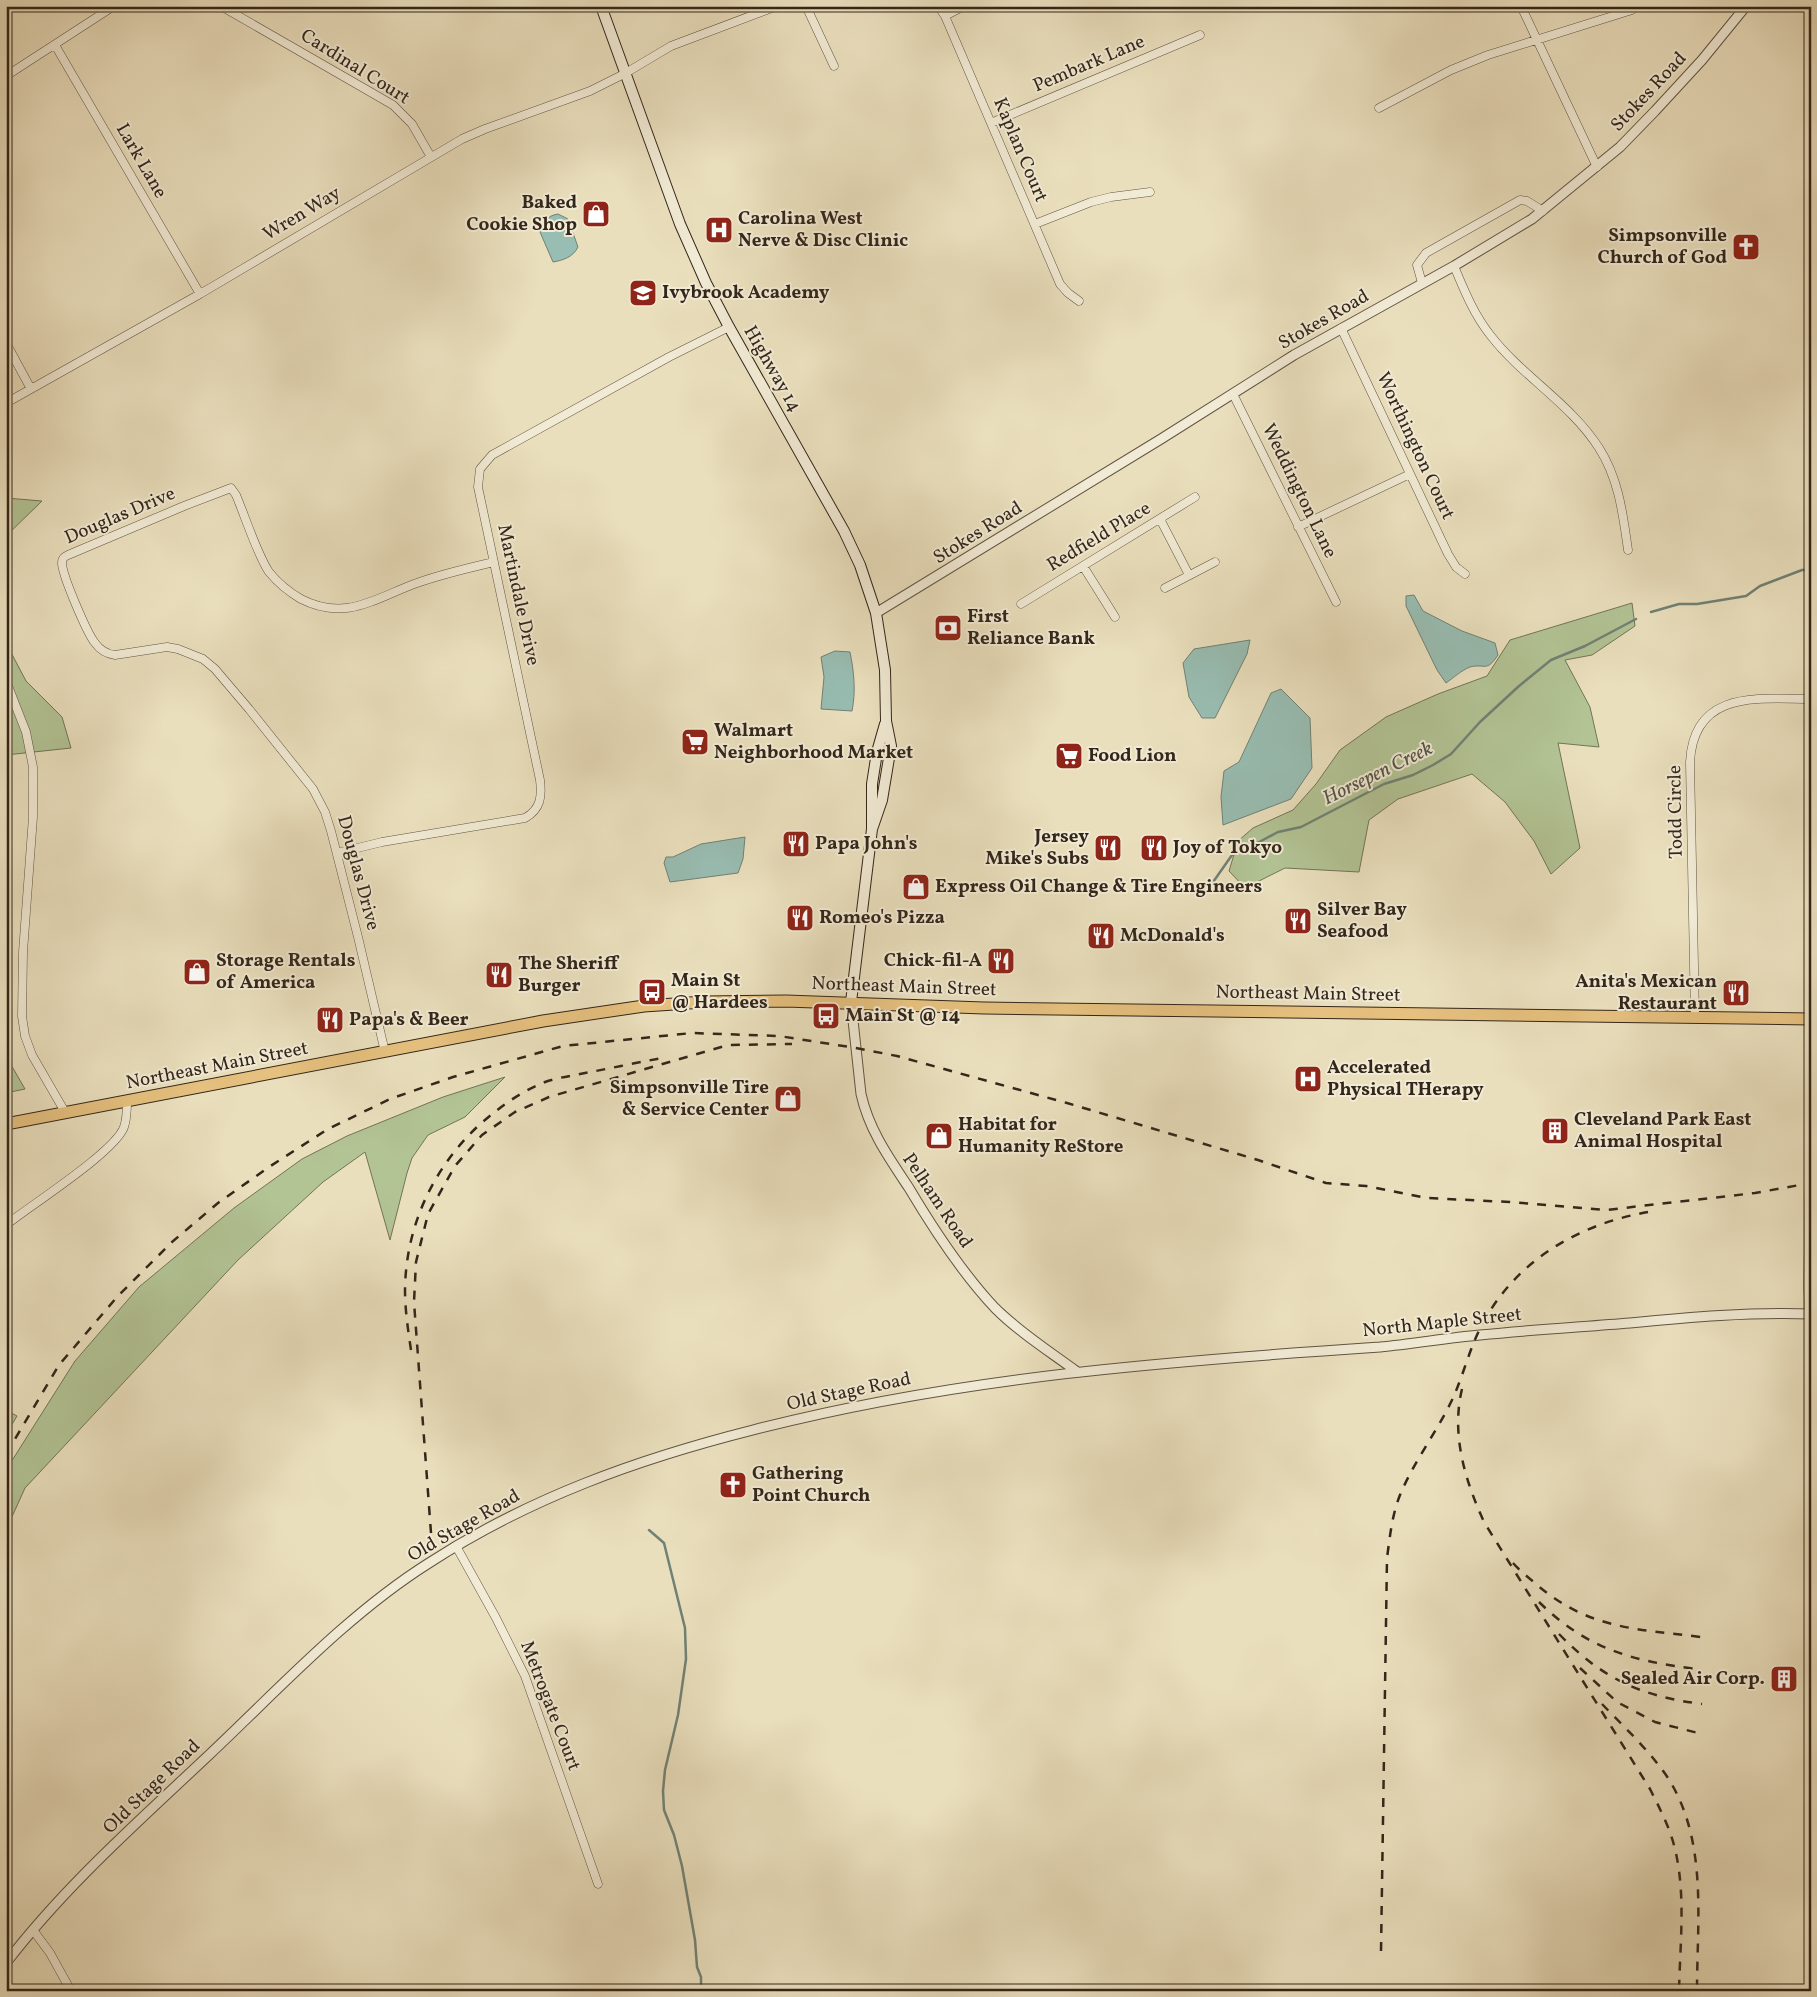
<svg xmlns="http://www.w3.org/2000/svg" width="1817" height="1997" viewBox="0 0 1817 1997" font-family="Vollkorn,serif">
  <rect width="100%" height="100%" fill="#eadfbd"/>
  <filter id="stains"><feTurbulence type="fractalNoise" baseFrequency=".004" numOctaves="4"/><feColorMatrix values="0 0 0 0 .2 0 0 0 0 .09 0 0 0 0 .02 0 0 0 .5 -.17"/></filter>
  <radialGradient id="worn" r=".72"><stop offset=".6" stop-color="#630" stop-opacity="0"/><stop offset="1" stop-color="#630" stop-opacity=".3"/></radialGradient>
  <path fill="#b2c394" stroke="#727457" d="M6,498L42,501L6,536Z
    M1632,603L1635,626L1592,655L1565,660L1590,707L1599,747L1558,743L1580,848L1551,874L1534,841L1505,802L1472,774L1398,799L1369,820L1359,872L1285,868L1245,888L1229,871L1238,841L1253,828L1293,810L1316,784L1340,750L1386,717L1438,694L1487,676L1510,640Z
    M6,643L26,681L62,717L71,748L6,755Z
    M6,1059L10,1063L25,1089L6,1093Z
    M505,1077L465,1117L428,1135L412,1158L407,1173L390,1240L365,1152L323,1182L238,1260L25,1488L6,1530V1470L75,1361L139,1287L234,1208L302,1159L347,1136L443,1097Z
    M6,1410L17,1416L6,1435Z"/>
  <path fill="#98bdb2" stroke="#708175" d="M558,214L568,219L578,247C573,257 564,260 553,262L540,232C544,222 546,216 558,214Z
    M1414,595L1423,611L1462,631L1495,643L1498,655C1486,673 1485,663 1470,667C1462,670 1453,678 1446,683L1437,670L1406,606V596Z
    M1250,640L1247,654L1215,718H1202L1189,697L1183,663L1194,649Z
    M835,651L850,652C854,672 856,691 852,711L821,709L824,677L821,657Z
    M1281,689L1310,718L1312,768L1291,799L1223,825L1221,797L1224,771L1239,762L1271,693Z
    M745,837L743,859L738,873L670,882L664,863L666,857H673L701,844Z"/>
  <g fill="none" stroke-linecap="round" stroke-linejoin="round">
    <path stroke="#708175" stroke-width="2.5" d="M1651,612L1679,604H1697L1746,596L1760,586L1802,570H1811
      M1204,895L1232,855L1248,848L1278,832L1301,827L1384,784L1413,775L1433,765L1451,754L1480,722L1519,686L1551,660L1585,646L1636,619
      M649,1530L664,1543L685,1628L686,1659L678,1715L665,1770L663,1791L664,1810L674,1835L682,1866L695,1940L697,1967L701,1977V1991"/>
    <defs>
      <path id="minor" d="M221,6L393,105L412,124L431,157
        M806,6L834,66
        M938,6L945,16L1060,284L1068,293L1079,301
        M1521,6L1597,167
        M945,16L964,6
        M55,45L200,294
        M6,76L114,6
        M1379,108L1451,70L1488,55L1632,10
        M991,123L1200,35
        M1035,224L1091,202L1111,197L1150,192
        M1454,266C1464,290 1474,315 1491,336C1523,377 1571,404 1599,448C1619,479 1623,515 1628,550
        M1422,283L1417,265L1426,253L1520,200L1527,201L1543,211
        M1341,328L1448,554L1456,567L1465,574
        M6,343L31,389
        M1233,394L1336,602
        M6,403L200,294L462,139L485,129L590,91L624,74L671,46L777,6
        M1160,519L1189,575
        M1298,527L1410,474
        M1083,566L1115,617
        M1165,588L1215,562
        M1021,604L1195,497
        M6,681L26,732L33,767V817L23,952L22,1016L25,1036L32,1055L65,1112
        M337,853L382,842L525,818C541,809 542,796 540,780L478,487L480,469L492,455L669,357L729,327
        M1695,1017L1690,762C1694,689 1759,699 1811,699
        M385,1052L358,937L331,831L325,812L313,789L249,709L215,669L203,659L178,649L167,647L115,655C107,654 100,650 95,643C87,633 62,575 62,563C62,558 64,557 68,555L184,506L231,488L236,495C245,516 257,554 269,572C278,583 289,592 301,599C346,622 375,598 417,583C442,574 468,568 494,562
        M6,1225C31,1205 115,1152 124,1127C127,1119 127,1109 127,1100
        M1809,1313L1808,1286L1811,1080
        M456,1546L496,1618L525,1676L598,1884
        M33,1930L50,1953L71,1991"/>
      <path id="tertiary" d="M876,613L1161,439L1294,355L1454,266L1532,219L1620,147L1655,111L1702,60L1746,6
        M851,1002L861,1094C869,1130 889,1158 909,1188C934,1230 962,1273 995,1308C1019,1332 1049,1351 1076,1371
        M6,1963C65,1886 139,1821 210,1754C279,1689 348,1614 429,1563C529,1498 638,1459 753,1430C958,1377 1169,1361 1380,1347C1413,1344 1446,1338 1480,1335C1530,1330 1580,1327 1630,1323C1690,1317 1750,1312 1811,1314"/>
      <path id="secondary" d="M601,6L680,224L706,283L729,327L844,531L860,565L876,613L885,670L886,721L891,746L882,800L872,829
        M851,1002L872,829V784L877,752L885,724"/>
      <path id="primary" d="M6,1124L543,1021L644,1006L704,1002L786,1001L984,1008L1811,1019"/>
    </defs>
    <use href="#minor" stroke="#615443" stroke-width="9"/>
    <use href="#tertiary" stroke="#615443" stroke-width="11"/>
    <use href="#secondary" stroke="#33261a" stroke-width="12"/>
    <use href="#primary" stroke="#33261a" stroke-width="13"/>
    <use href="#minor" stroke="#f1ead4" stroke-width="8"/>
    <use href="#tertiary" stroke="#f1ead4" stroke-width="9"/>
    <use href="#secondary" stroke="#f1ead4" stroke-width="10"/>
    <use href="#primary" stroke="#e5c07e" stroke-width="11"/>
    <path stroke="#33261a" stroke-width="2.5" stroke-dasharray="9 9" stroke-linecap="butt" d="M411,1350C408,1330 405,1310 405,1289C406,1227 432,1170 477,1127C495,1111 514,1096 536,1086C549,1079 565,1077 580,1074C607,1069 635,1063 662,1058
      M1462,1389C1451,1435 1465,1480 1484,1522L1650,1789C1660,1809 1670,1828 1675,1849C1686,1895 1680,1944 1679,1991
      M6,1454L59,1365L117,1297L172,1242L218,1203L269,1167L328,1129L390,1099L453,1077L563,1046L692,1033L779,1036L856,1048L897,1056L1067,1103L1258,1160L1326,1183L1366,1186L1427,1198L1510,1202L1606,1210L1755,1193L1811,1183
      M431,1533L414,1302L416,1262L428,1214L455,1166L482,1135L515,1112L549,1097L728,1045L792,1044
      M1513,1563C1520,1571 1528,1577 1536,1584C1588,1629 1636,1629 1701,1637
      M1539,1602C1587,1649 1632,1661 1697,1669
      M1559,1634C1603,1679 1640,1696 1702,1704
      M1580,1668L1617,1702L1655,1722L1698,1733
      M1602,1704C1625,1728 1649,1750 1668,1778C1708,1841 1697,1920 1697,1991
      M1381,1951L1387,1558C1390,1536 1392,1515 1400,1495C1414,1461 1437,1432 1453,1398C1462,1378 1468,1355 1477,1335C1509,1265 1574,1225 1648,1212"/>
  </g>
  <defs>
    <symbol id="shop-square" viewBox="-11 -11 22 22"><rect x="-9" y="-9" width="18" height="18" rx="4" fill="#8f2418" stroke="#f1ead4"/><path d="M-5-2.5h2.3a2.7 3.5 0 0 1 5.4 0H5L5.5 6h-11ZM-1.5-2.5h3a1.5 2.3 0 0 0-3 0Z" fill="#fff"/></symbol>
    <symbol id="hospital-square" viewBox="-11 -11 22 22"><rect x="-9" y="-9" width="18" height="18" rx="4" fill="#8f2418" stroke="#f1ead4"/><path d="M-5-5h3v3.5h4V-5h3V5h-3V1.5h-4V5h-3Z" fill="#fff"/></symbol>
    <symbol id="church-square" viewBox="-11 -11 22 22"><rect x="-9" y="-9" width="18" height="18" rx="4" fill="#8f2418" stroke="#f1ead4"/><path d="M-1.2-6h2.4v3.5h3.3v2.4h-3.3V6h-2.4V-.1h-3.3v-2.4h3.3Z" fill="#fff"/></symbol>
    <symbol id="school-square" viewBox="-11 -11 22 22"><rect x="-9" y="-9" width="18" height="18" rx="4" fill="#8f2418" stroke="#f1ead4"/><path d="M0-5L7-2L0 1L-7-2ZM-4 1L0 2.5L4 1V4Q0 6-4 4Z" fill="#fff"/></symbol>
    <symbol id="bank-square" viewBox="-11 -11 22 22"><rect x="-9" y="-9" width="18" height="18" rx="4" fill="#8f2418" stroke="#f1ead4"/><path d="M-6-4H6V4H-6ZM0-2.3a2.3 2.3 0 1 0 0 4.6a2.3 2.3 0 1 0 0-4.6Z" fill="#fff"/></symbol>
    <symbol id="supermarket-square" viewBox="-11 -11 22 22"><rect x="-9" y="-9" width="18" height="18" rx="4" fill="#8f2418" stroke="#f1ead4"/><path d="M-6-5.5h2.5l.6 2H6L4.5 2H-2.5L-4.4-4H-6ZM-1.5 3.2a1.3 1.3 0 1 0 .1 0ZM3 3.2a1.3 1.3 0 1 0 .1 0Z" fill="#fff"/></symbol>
    <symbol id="restaurant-square" viewBox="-11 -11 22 22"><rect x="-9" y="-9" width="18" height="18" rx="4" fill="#8f2418" stroke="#f1ead4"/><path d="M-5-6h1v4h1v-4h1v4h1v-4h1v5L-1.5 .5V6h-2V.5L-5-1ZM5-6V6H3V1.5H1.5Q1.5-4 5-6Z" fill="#fff"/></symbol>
    <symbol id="bus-square" viewBox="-11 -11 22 22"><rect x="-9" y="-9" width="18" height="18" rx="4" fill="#8f2418" stroke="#f1ead4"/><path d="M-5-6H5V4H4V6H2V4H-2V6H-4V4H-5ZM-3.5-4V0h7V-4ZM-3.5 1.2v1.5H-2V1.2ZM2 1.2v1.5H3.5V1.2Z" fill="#fff"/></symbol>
    <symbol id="building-square" viewBox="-11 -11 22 22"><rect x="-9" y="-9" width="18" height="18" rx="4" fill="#8f2418" stroke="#f1ead4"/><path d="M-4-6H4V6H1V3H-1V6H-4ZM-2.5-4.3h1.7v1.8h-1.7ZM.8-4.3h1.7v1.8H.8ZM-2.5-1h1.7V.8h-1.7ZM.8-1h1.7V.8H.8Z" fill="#fff"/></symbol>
  </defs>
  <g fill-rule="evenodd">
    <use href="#shop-square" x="580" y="198" width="32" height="32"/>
    <use href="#hospital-square" x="703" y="214" width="32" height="32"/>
    <use href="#church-square" x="1730" y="231" width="32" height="32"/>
    <use href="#school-square" x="627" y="277" width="32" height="32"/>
    <use href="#bank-square" x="932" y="612" width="32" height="32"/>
    <use href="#supermarket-square" x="679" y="726" width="32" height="32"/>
    <use href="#supermarket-square" x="1053" y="740" width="32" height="32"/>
    <use href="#restaurant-square" x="780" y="828" width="32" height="32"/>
    <use href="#restaurant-square" x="1092" y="832" width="32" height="32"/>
    <use href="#restaurant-square" x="1138" y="832" width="32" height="32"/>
    <use href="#shop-square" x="900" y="871" width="32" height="32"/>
    <use href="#restaurant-square" x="784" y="902" width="32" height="32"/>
    <use href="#restaurant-square" x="1282" y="905" width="32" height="32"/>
    <use href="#restaurant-square" x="1085" y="920" width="32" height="32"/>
    <use href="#restaurant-square" x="985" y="945" width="32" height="32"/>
    <use href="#shop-square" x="181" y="956" width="32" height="32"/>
    <use href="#restaurant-square" x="483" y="959" width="32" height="32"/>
    <use href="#bus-square" x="636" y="976" width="32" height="32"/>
    <use href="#restaurant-square" x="1720" y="977" width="32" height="32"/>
    <use href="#bus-square" x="810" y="1000" width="32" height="32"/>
    <use href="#restaurant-square" x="314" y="1004" width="32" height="32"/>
    <use href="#hospital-square" x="1292" y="1063" width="32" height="32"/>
    <use href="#shop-square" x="772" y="1083" width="32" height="32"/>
    <use href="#building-square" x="1539" y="1115" width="32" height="32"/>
    <use href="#shop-square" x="923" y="1120" width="32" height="32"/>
    <use href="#church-square" x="717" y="1469" width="32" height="32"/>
    <use href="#building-square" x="1768" y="1663" width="32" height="32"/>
  </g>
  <g text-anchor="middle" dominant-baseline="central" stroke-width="4" stroke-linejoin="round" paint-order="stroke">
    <g font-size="19" fill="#33261a" stroke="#f1ead4">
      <text transform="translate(1089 64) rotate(-23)">Pembark Lane</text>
      <text transform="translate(355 67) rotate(32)">Cardinal Court</text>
      <text transform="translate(1649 92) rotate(-47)">Stokes Road</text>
      <text transform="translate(1020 150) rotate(67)">Kaplan Court</text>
      <text transform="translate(141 161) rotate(60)">Lark Lane</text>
      <text transform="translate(302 214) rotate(-31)">Wren Way</text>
      <text transform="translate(1324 320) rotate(-30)">Stokes Road</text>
      <text transform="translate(772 369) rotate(60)">Highway 14</text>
      <text transform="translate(1415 446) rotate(65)">Worthington Court</text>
      <text transform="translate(1299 491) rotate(64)">Weddington Lane</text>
      <text transform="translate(120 516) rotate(-23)">Douglas Drive</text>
      <text transform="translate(978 533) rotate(-32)">Stokes Road</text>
      <text transform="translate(1099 537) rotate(-31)">Redfield Place</text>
      <text transform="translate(518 595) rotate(78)">Martindale Drive</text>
      <text transform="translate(1676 812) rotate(-91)">Todd Circle</text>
      <text transform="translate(358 873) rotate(75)">Douglas Drive</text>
      <text transform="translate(904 987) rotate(2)">Northeast Main Street</text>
      <text transform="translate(1308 994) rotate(1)">Northeast Main Street</text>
      <text transform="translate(217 1066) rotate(-11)">Northeast Main Street</text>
      <text transform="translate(937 1201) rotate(56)">Pelham Road</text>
      <text transform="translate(1442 1323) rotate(-6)">North Maple Street</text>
      <text transform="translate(849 1392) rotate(-12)">Old Stage Road</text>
      <text transform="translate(464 1526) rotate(-30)">Old Stage Road</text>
      <text transform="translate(550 1706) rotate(69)">Metrogate Court</text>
      <text transform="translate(152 1787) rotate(-44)">Old Stage Road</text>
    </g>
    <g font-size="19" font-weight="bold" fill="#33261a" stroke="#f1ead4" text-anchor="start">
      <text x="577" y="203" text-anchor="end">Baked<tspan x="577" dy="22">Cookie Shop</tspan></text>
      <text x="738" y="219">Carolina West<tspan x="738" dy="22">Nerve &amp; Disc Clinic</tspan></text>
      <text x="1727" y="236" text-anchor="end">Simpsonville<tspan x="1727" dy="22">Church of God</tspan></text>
      <text x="662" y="293">Ivybrook Academy</text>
      <text x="967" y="617">First<tspan x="967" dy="22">Reliance Bank</tspan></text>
      <text x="714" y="731">Walmart<tspan x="714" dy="22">Neighborhood Market</tspan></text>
      <text x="1088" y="756">Food Lion</text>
      <text x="1089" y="837" text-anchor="end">Jersey<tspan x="1089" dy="22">Mike's Subs</tspan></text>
      <text x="815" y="844">Papa John's</text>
      <text x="1173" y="848">Joy of Tokyo</text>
      <text x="935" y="887">Express Oil Change &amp; Tire Engineers</text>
      <text x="1317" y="910">Silver Bay<tspan x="1317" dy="22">Seafood</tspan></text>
      <text x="819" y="918">Romeo's Pizza</text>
      <text x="1120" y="936">McDonald's</text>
      <text x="216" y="961">Storage Rentals<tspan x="216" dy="22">of America</tspan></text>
      <text x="982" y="961" text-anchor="end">Chick-fil-A</text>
      <text x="518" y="964">The Sheriff<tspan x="518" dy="22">Burger</tspan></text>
      <text x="671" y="981">Main St<tspan x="671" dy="22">@ Hardees</tspan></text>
      <text x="1717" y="982" text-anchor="end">Anita's Mexican<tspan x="1717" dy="22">Restaurant</tspan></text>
      <text x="845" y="1016">Main St @ 14</text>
      <text x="349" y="1020">Papa's &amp; Beer</text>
      <text x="1327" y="1068">Accelerated<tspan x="1327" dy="22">Physical THerapy</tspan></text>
      <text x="769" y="1088" text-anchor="end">Simpsonville Tire<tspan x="769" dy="22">&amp; Service Center</tspan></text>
      <text x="1574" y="1120">Cleveland Park East<tspan x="1574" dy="22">Animal Hospital</tspan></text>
      <text x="958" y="1125">Habitat for<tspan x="958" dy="22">Humanity ReStore</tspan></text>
      <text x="752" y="1474">Gathering<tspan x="752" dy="22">Point Church</tspan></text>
      <text x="1765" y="1679" text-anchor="end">Sealed Air Corp.</text>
    </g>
    <g font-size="20" font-style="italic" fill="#515348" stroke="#f1ead4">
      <text transform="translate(1378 774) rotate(-26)">Horsepen Creek</text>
    </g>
  </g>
  <rect width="1817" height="1997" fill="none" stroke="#eadfbd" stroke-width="25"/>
  <rect x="8" y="8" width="1802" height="1982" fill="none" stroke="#33261a" stroke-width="2.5"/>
  <rect x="12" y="12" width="1792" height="1972" fill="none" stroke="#33261a"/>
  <rect width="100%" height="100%" filter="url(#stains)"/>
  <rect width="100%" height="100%" fill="url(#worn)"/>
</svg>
